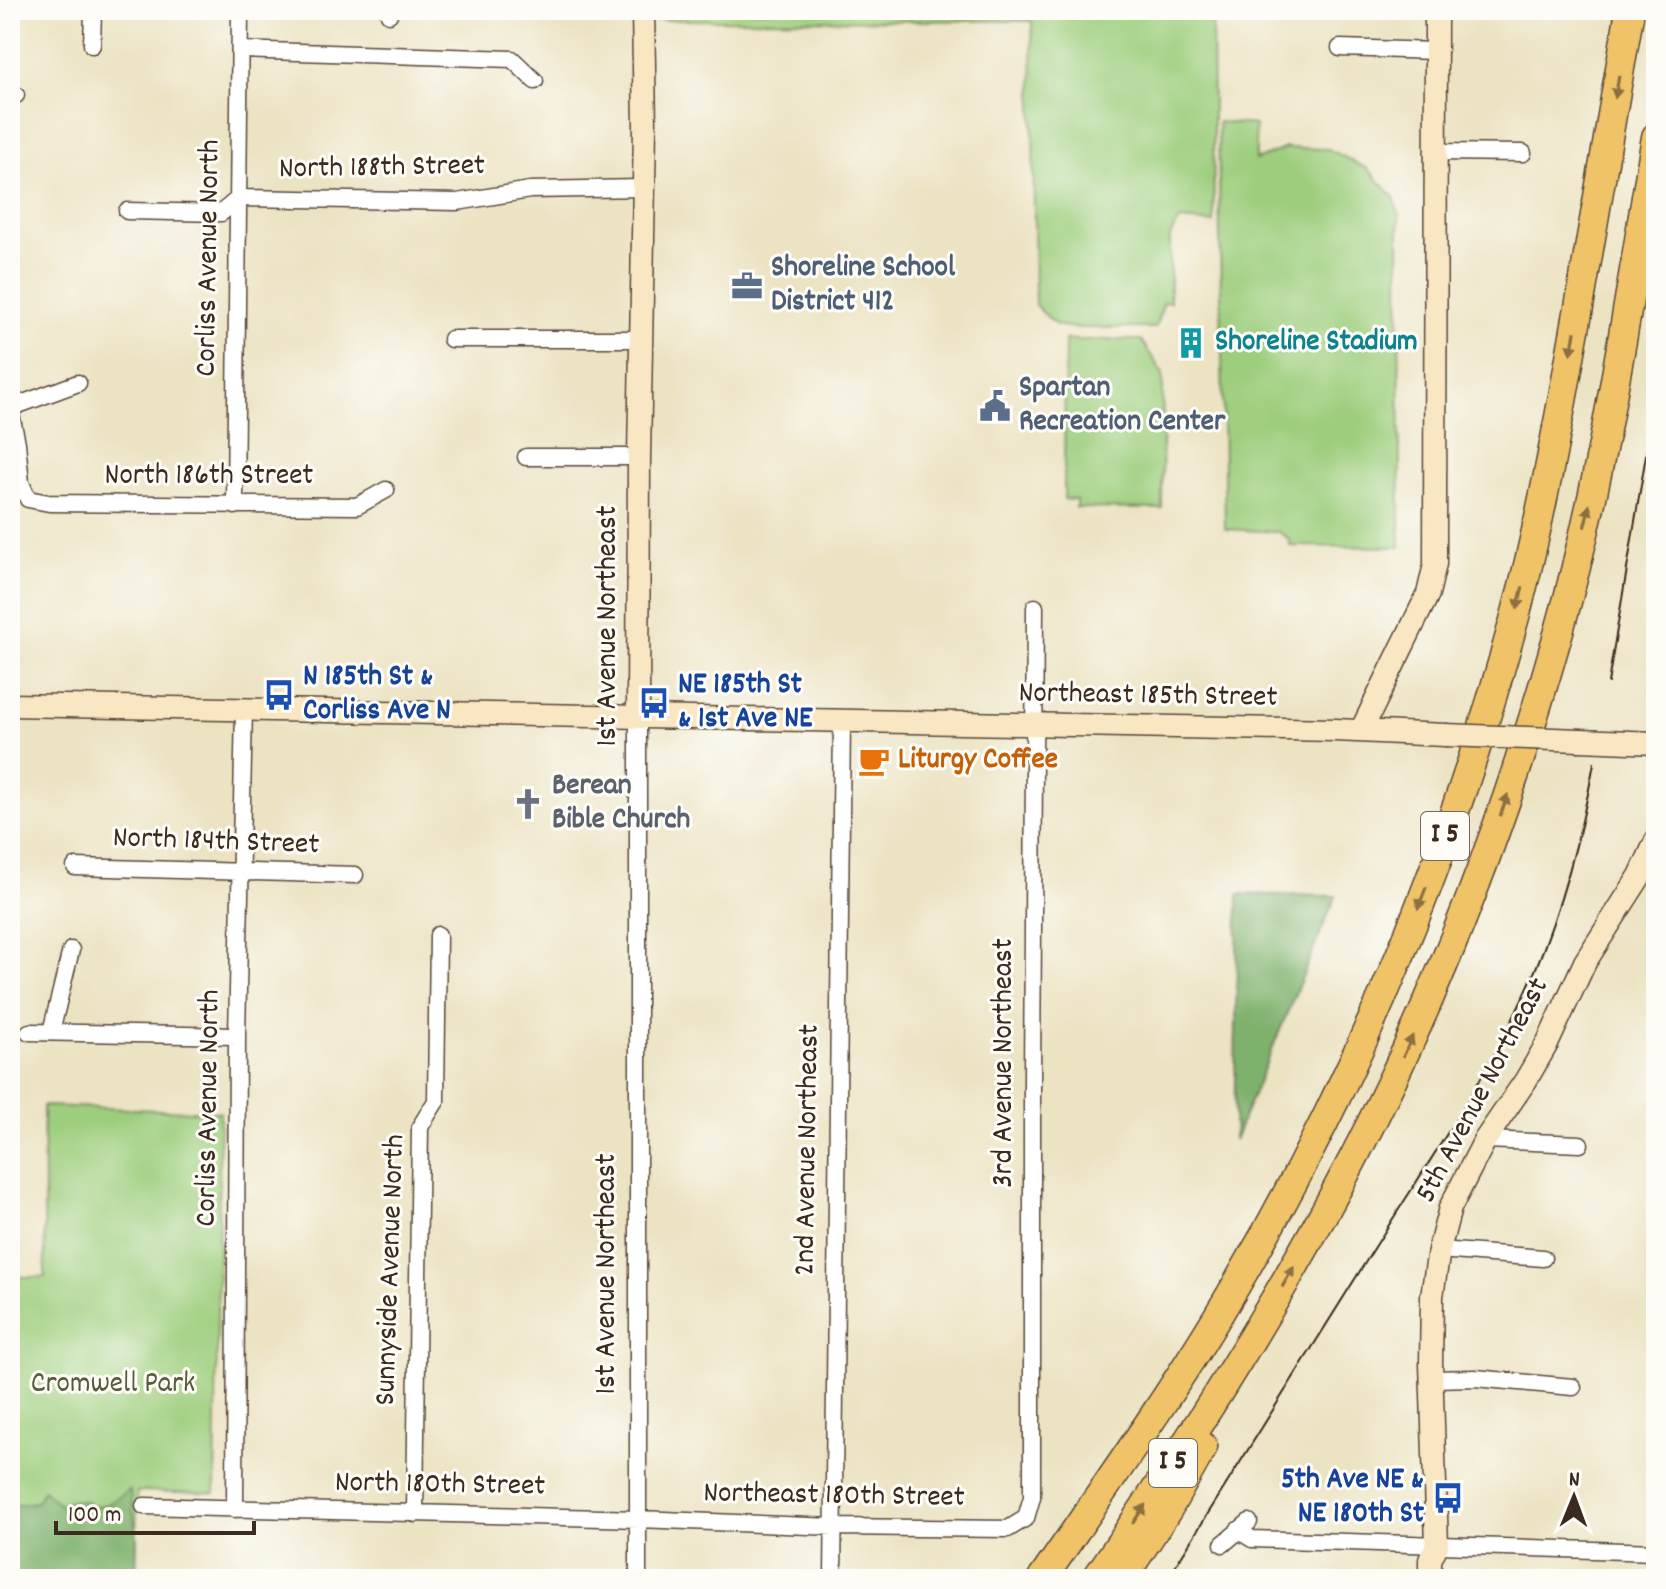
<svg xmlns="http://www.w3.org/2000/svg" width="1666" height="1589" viewBox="0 0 1666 1589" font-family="Dekko,sans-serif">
  <rect width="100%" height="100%" fill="#fdfcf7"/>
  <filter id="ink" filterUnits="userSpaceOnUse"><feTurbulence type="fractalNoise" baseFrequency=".0125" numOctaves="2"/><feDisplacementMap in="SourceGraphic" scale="16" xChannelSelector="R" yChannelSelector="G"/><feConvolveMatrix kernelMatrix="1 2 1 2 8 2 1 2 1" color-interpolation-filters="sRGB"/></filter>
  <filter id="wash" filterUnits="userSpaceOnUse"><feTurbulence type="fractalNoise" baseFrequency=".006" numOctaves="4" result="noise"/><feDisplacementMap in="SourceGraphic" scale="32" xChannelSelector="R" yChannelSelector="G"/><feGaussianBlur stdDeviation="1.8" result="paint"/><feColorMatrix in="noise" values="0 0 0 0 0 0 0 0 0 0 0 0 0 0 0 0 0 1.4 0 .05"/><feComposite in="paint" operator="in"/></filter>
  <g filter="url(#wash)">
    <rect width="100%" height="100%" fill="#ece3c3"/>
    <path fill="#9dce7d" stroke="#6c7c4e" stroke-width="2" d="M655,10H1212L1214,223L1179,220L1170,236V302H1164L1155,328H1075L1056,325L1035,305L1032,21L655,20Z
      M1218,122L1255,125L1256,160L1286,148L1328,149L1368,169L1394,197L1399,216L1400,547L1290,546L1289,539L1279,532L1225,529Z
      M1065,340H1141L1163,374L1162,509L1076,508V500L1064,499Z
      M43,1106L220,1112L215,1493L137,1491L136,1579H10V1277H45Z"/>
    <path fill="#7eb16c" stroke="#5c6e45" stroke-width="2" d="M1238,894L1336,896L1234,1140Z
      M43,1490L60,1505L71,1501H84L96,1506L108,1504L130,1490L137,1539L136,1579H10V1510L17,1505L37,1502Z"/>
  </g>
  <g filter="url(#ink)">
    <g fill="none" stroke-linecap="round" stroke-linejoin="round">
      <defs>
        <path id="street" d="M389,14V10
          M92,45L93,10
          M1340,48L1435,51
          M240,50L512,59L535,81
          M10,95H16
          M1435,152L1523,153
          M127,211L221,213L239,198L457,202L530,190L643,188
          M451,339H641
          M10,408L78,383
          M10,410L17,443L21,483L28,499L49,503L357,506L386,490
          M526,457H639
          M235,506L240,10
          M638,716V1579
          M75,867L355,875
          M29,1032L237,1036
          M51,1032L71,950
          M1485,1140L1580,1144
          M1439,1250L1543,1258
          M1432,1379L1475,1378L1573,1387
          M144,1506L639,1519L834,1527L1008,1529L1026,1518L1032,1497V1082L1035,607
          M235,1509L237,1036L244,709
          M415,1514L420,1127L436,1101L438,935
          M1238,1530L1252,1539L1656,1552
          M1223,1544L1249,1522
          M833,1579L842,721"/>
        <path id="secondary" d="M10,705L1335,730L1445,735
          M638,716L639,457L645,127L643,10
          M1361,731L1428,594L1435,564L1436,10
          M1580,740L1656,743
          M1430,1579V1560L1437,1545L1431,1364L1432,1296L1439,1250L1450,1208L1485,1140L1526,1080L1548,1042L1585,962L1640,876L1656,841"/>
        <path id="highway" d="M1042,1579C1108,1483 1176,1388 1235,1287C1358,1077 1453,848 1516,613C1544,508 1562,402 1581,296C1597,200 1614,105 1630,10
          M1096,1579C1189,1443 1278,1303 1354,1157C1441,989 1508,812 1559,631C1605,469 1628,302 1656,137
          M1122,1579L1168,1509L1203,1447"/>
      </defs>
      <use href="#street" stroke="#564637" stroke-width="19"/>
      <use href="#secondary" stroke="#564637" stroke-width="25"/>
      <use href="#highway" stroke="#564637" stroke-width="31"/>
      <use href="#street" stroke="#fff" stroke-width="16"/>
      <use href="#secondary" stroke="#f9e7c3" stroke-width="22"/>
      <use href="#highway" stroke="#f0c369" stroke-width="28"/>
      <path stroke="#3b2a1e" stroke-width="2" d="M1608,683L1656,395
        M1167,1579C1235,1471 1302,1363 1370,1255C1427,1163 1492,1073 1534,973C1562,905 1581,835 1594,763"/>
      <defs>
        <path id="secondary-bridge" d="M1445,735L1580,740"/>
      </defs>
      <use href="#secondary-bridge" stroke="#564637" stroke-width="25" stroke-linecap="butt"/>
      <use href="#secondary-bridge" stroke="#f9e7c3" stroke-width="22"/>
    </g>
    <defs><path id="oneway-solid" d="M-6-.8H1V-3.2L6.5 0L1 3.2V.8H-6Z" transform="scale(2)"/></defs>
    <g fill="#8c6f40">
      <use href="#oneway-solid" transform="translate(1617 87) rotate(100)"/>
      <use href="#oneway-solid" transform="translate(1573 343) rotate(100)"/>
      <use href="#oneway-solid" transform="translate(1587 516) rotate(-77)"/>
      <use href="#oneway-solid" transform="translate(1520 598) rotate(104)"/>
      <use href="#oneway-solid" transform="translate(1504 805) rotate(-71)"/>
      <use href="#oneway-solid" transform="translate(1422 898) rotate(111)"/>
      <use href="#oneway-solid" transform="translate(1408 1046) rotate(-66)"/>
      <use href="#oneway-solid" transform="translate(1288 1277) rotate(-60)"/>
      <use href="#oneway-solid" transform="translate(1139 1514) rotate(-56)"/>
    </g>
  </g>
  <defs>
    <symbol id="office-bare" viewBox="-9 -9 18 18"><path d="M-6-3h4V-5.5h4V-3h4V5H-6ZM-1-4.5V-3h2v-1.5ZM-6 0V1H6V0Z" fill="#5c6f8a" stroke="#fdfcf7" stroke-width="2.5" paint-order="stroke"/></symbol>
    <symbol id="building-bare" viewBox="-9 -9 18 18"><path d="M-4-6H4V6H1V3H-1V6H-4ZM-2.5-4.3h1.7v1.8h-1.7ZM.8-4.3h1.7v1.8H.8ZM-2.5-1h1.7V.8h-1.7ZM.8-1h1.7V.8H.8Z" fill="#0f9aa8" stroke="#fdfcf7" stroke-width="2.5" paint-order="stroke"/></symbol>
    <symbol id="civic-bare" viewBox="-9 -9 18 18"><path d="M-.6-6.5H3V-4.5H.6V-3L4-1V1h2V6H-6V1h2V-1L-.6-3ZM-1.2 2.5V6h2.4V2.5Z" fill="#5c6f8a" stroke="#fdfcf7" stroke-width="2.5" paint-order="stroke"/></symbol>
    <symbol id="bus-bare" viewBox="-9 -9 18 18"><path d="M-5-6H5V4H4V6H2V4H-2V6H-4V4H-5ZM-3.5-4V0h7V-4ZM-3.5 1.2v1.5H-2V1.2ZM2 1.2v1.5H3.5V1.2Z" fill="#1a4fb4" stroke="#fdfcf7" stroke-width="2.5" paint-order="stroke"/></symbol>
    <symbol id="cafe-bare" viewBox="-9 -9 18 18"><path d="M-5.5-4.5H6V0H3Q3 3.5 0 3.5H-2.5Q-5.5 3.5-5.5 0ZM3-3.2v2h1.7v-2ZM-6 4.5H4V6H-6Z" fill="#e8710a" stroke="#fdfcf7" stroke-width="2.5" paint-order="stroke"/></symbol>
    <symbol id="church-bare" viewBox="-9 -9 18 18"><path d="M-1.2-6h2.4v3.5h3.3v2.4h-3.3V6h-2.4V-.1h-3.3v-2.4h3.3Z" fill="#6b7280" stroke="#fdfcf7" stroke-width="2.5" paint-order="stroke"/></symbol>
  </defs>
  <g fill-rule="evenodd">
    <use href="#office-bare" x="725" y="264" width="44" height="44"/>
    <use href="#building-bare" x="1169" y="321" width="44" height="44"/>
    <use href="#civic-bare" x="973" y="384" width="44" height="44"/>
    <use href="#bus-bare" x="257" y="673" width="44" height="44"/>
    <use href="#bus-bare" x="632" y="681" width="44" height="44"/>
    <use href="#cafe-bare" x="852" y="739" width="44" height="44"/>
    <use href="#church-bare" x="506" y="782" width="44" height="44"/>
    <use href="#bus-bare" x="1426" y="1476" width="44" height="44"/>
  </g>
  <g text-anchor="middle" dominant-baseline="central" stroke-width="6" stroke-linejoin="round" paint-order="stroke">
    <g fill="#fdfcf7" stroke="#75695f" stroke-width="2">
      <rect x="1421" y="812" width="48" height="48" rx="6"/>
      <rect x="1149" y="1439" width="48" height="48" rx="6"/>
    </g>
    <g font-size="28" font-weight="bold" fill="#3b2a1e">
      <text x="1445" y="836">I 5</text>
      <text x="1173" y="1463">I 5</text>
    </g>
    <g font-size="30" fill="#3b2a1e" stroke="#fdfcf7">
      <text transform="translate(382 169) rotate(-1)">North 188th Street</text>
      <text transform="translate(210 258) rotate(-89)">Corliss Avenue North</text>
      <text x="209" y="477">North 186th Street</text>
      <text transform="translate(609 626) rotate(-90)">1st Avenue Northeast</text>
      <text transform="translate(1148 697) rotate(1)">Northeast 185th Street</text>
      <text transform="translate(216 843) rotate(2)">North 184th Street</text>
      <text transform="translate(1005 1063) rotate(-90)">3rd Avenue Northeast</text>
      <text transform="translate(1484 1091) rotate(-62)">5th Avenue Northeast</text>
      <text transform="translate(210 1108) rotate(-89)">Corliss Avenue North</text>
      <text transform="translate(809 1150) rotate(-89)">2nd Avenue Northeast</text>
      <text transform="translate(392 1270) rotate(-88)">Sunnyside Avenue North</text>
      <text transform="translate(608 1274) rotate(-90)">1st Avenue Northeast</text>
      <text transform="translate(440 1486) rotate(1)">North 180th Street</text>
      <text transform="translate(834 1497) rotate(1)">Northeast 180th Street</text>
    </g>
    <g font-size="30" font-weight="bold" fill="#4e5e75" stroke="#fdfcf7" text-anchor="start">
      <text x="771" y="269">Shoreline School<tspan x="771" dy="34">District 412</tspan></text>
      <text x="1019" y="389">Spartan<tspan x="1019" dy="34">Recreation Center</tspan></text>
    </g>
    <g font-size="30" font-weight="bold" fill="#0d838f" stroke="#fdfcf7" text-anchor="start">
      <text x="1215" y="343">Shoreline Stadium</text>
    </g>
    <g font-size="30" font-weight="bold" fill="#164399" stroke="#fdfcf7" text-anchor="start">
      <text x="303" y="678">N 185th St &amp;<tspan x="303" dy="34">Corliss Ave N</tspan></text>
      <text x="678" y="686">NE 185th St<tspan x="678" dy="34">&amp; 1st Ave NE</tspan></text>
      <text x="1424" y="1481" text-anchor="end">5th Ave NE &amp;<tspan x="1424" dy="34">NE 180th St</tspan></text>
    </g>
    <g font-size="30" font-weight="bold" fill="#c56008" stroke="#fdfcf7" text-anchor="start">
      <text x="898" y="761">Liturgy Coffee</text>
    </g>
    <g font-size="30" font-weight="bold" fill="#5b616d" stroke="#fdfcf7" text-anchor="start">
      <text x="552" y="787">Berean<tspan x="552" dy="34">Bible Church</tspan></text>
    </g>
    <g font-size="30" fill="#585b3a" stroke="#fdfcf7">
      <text x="113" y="1385">Cromwell Park</text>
    </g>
  </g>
  <rect width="1666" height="1589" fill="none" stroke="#fdfcf7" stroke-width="40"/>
  <g transform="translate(1574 1497) rotate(1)" stroke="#fdfcf7" stroke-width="6" paint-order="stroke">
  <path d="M0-6L14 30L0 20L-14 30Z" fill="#3b2a1e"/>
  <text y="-12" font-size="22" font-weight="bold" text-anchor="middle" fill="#3b2a1e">N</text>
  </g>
  <path d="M56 1521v12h198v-12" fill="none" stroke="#3b2a1e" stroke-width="4"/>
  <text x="68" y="1521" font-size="24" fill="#3b2a1e" stroke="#fdfcf7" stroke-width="6" paint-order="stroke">100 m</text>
</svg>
